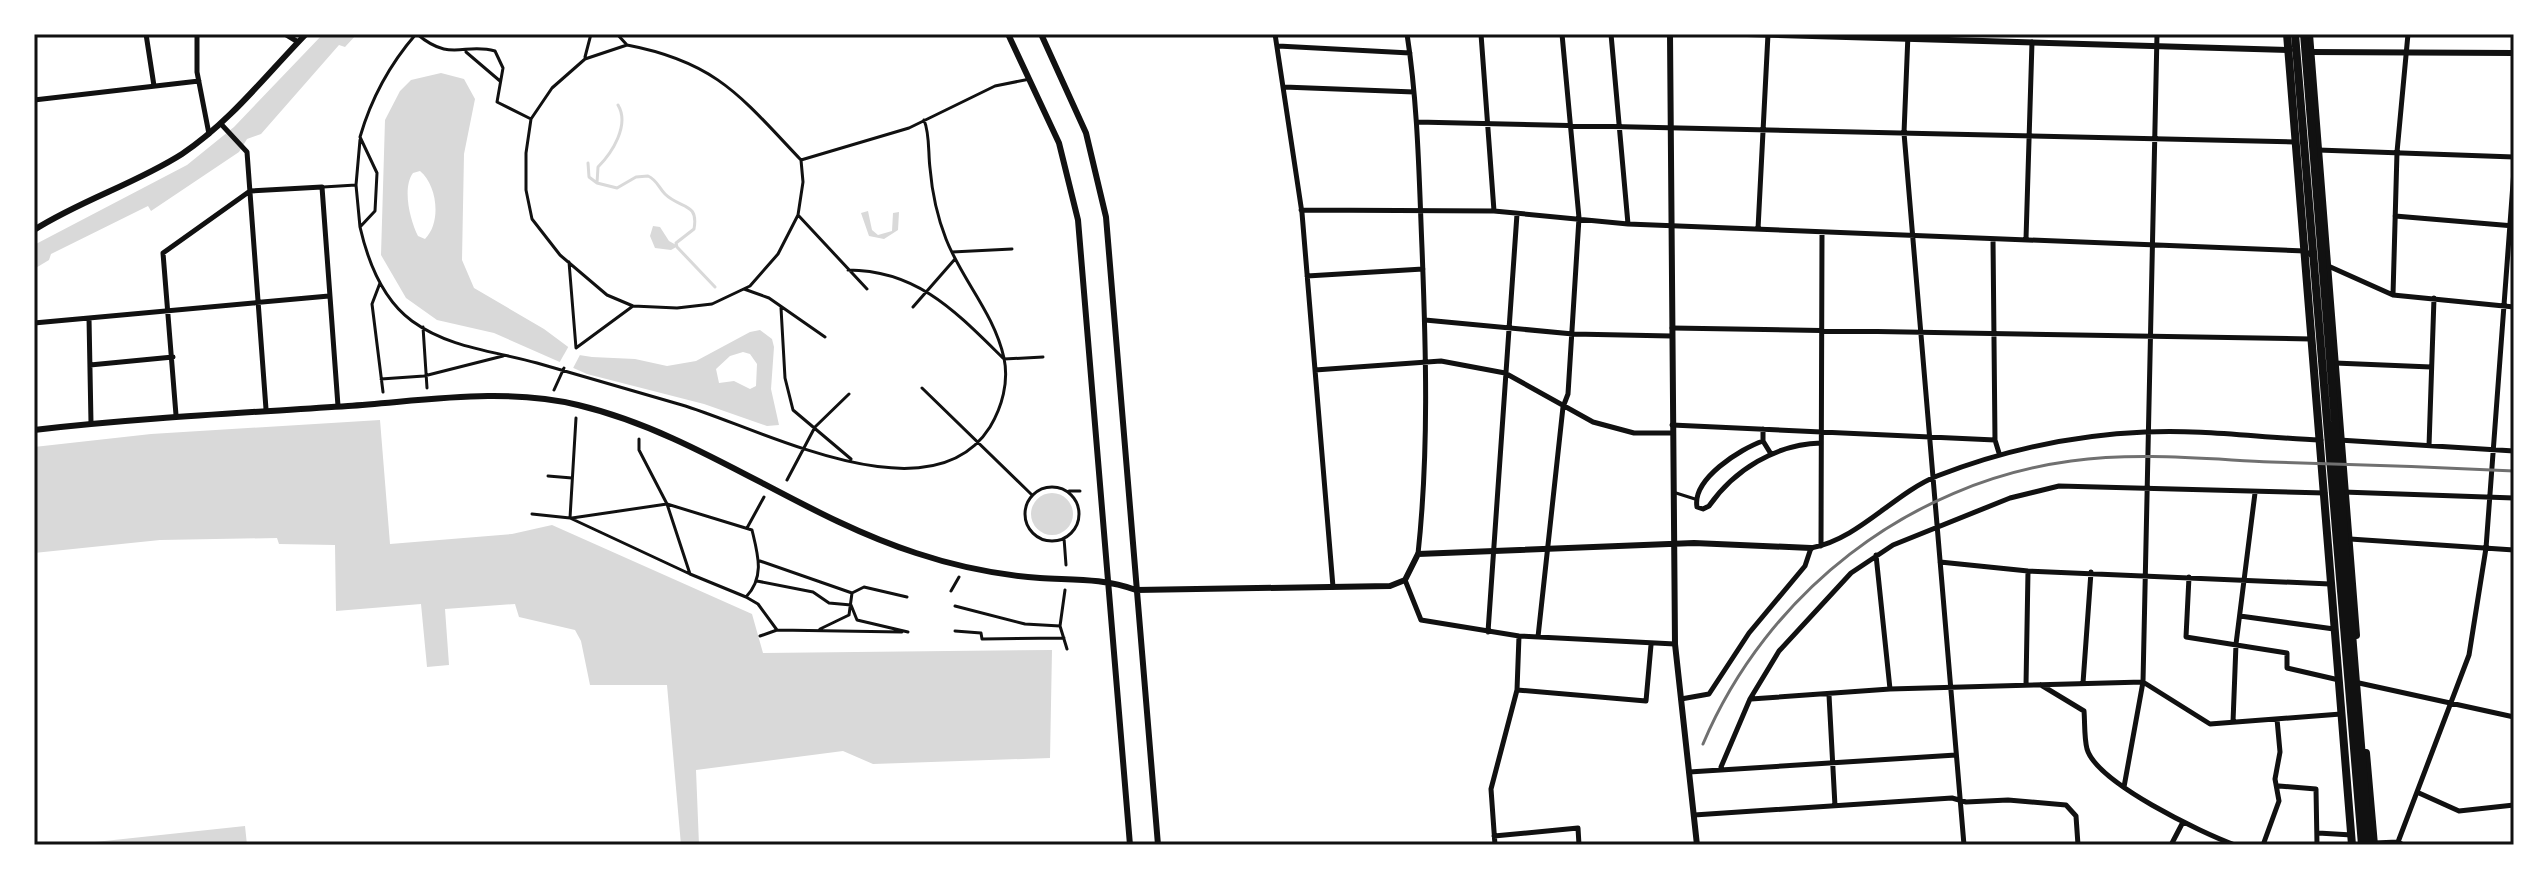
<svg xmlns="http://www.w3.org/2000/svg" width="2548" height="879" viewBox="0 0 2548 879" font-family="'Varela Round',sans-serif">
  <rect width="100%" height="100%" fill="#fff"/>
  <path fill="#d9d9d9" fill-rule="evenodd" d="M323,34H357L345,47L339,45L261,134L247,139L239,152L151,211L148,206L51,254L49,260L34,269V245L187,165L234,127Z
    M441,73L464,79L475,99L464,154L462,260L474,288L544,329L579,355L592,357L635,359L667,366L696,361L750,332L760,330L772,339L774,347L771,389L779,425L767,426L704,404L587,374L494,333L437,320L406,298L381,255L385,120L400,91L411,80ZM420,171C437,185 442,222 425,239L418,236C410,220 402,188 413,173ZM743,352L750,354L757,364L756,386L750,389L734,381L719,383L716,369L730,356Z
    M868,211L872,230L878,235L892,231L893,213L899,212L898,230L884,239L869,236L861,213Z
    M653,226L660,227L669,241L678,246L671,250L655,248L650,236Z
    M380,420L390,544L512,534L552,525L752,614L763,653L1052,650L1050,758L873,764L843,751L696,770L699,845H681L667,685H590L581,641L575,630L519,617L515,604L445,609L449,665L427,667L421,604L336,611L335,545L279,544L277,538L160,540L34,553V447L151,434Z
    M1031 514a21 21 0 1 1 42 0a21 21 0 1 1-42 0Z
    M245,826L247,845H67Z"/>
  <path fill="#fff" d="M570,344L582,351L571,372L558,365Z"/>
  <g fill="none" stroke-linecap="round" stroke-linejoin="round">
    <path stroke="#d9d9d9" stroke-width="3" d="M618,105C630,125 612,153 598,167L597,183L617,188L636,177L648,176C657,180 659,188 665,194C680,209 699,202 694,229L676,243L677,247L715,287
      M588,163L589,177L597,183"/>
    <path stroke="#111" stroke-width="3" d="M416,34C390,64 371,99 360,137L377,173L375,211L360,227C368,262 382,299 412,321C449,348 494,351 537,363C586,377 634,391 682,405C762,429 931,521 990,427C1002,407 1009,382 1004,358C994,313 962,280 946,239C937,216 932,192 930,168C928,153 930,134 924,120
      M417,34C451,63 464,42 495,51L503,68L497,102L531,119
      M617,34L627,45
      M627,45C717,62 742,98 801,160L803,182L798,215L778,254L750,286L712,304L677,308L633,306L607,295L560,255L532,219L526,190V153L531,119L552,88L585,59Z
      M466,52L500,81
      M585,57L591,34
      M360,140L356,185L360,227
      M801,160L909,128L995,86L1030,79
      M323,187L356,185
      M798,215L867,289
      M952,252L1012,249
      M569,262L576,348L633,306
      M848,270C918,270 957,313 1004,359L1043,357
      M380,283L372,304L383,392
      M744,289L769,298L825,337
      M913,307L955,259
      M781,308L785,378L793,410L851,459
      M423,327L427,388
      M381,379L424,376L503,356
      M922,388L1031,494
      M554,390L564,368
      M548,476L572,478
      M787,480L815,427L849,394
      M1025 514a27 27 0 1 1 54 0a27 27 0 1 1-54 0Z
      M1069,491H1080
      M1676,493L1695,499
      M532,514L570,518L576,418
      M570,518L690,574L667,504L752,530C758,555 765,577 746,597L690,574
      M572,518L667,504L639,450V439
      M747,528L764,497
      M1064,538L1066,565
      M760,561L852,593L864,587L907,597
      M757,581L813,592L829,603L851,605L857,620L908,632
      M951,591L959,577
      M746,597L758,604L777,630L760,636
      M955,606L1025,624L1060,626L1065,590
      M1060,626L1067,649
      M820,629L849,615L852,593
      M777,630L902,632
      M955,631L981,633L982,639L1064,638"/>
    <path stroke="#111" stroke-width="5" d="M146,34L154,86
      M197,34V72L209,134
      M285,34L298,42
      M1275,34L1302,213L1333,587
      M1407,34C1418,105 1419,177 1422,248C1426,350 1429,452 1418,554
      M1481,34L1494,211
      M1611,34L1628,224
      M1908,34L1904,133L1964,845
      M1278,46L1410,53
      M1284,87L1414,92
      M34,100L199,81
      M1417,122L2295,142
      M221,124L247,152L266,409
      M2318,150L2514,157
      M1301,210L1494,211L1628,224L2305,251L2314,257
      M2395,216L2514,226
      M1758,229L1768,34
      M1993,239L1995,440
      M2026,239L2032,42
      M2326,265L2393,295L2514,307
      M1307,276L1423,269
      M2393,295L2397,152L2408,34
      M89,318L91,423
      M1425,320L1573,334L1671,336
      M34,323L329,296
      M1672,328L2311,339
      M2335,363L2431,367
      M90,365L173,357
      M1315,370L1441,361L1505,373L1593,422L1634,433H1672
      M176,415L163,253L250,191L322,187L338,406
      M1672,425L1995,440L1999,453
      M1763,429V441L1771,454
      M2339,440L2514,451
      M1763,441C1740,449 1692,479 1697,507L1703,509L1709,506C1734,470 1776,444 1821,443
      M2429,446L2434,298
      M2343,492L2514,498
      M2350,539L2514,550
      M1821,546L1822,233
      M1876,555L1890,689
      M1940,562L2028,571L2330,584
      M2189,577L2186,637L2287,653V668L2339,680
      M1405,580L1421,620L1519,636L1675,644
      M2240,616L2334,629
      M1488,632L1517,214
      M1538,637L1563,407L1568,394L1579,218L1562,34
      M2083,683L2091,572
      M2359,683L2514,717
      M2026,685L2028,571
      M2041,685L2084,711C2085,723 2084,737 2087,749C2097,783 2202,833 2235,845
      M1517,690L1646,701L1651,645
      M1829,695L1835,806
      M1681,699L1709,694L1749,633L1805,566L1811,548C1859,539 1893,494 1937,476C2004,450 2073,435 2145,432C2203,429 2263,438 2321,440
      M1751,699L1890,689L2143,682L2210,724L2341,714
      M2233,722L2236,644L2255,493
      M1721,767L1750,699L1779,651L1851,573L1893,545L2010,498L2059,486L2325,493
      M1689,772L1956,755
      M2279,786L2316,789L2317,845
      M2124,787L2143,682L2157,34
      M2419,793L2459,811L2514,805
      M1694,815L1952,798L1966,802L2008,800L2066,805L2076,816L2078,845
      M2318,833L2352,835
      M1494,836L1578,828L1579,845
      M2374,843L2398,842
      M1495,845L1491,789L1517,690L1519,636
      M2171,845L2183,822
      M2263,845L2279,801L2275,779L2280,752L2277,719
      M2403,845L2398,842L2469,655L2486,548L2514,170"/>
    <path stroke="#111" stroke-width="6" d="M1008,34L1059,143L1078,220L1130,845
      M1041,34L1086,133L1106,217L1158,845
      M1670,34L1675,644L1697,845
      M1747,34L2290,50
      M2310,52L2514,53
      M34,230C81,200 135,184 182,154C230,122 266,75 306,34
      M34,430C139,418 243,413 348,406C423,401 503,387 578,405C699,434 798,515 916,553C955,566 999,575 1040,578C1074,580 1103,578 1136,590L1390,586L1405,580L1418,554L1694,543L1811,548"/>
    <path stroke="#111" stroke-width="8" d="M2287,34L2352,845
      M2309,34L2356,635
      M2366,753L2374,845"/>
    <path stroke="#111" stroke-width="8" d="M2295,34L2362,845
      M2304,34L2369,845"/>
    <path stroke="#707070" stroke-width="3" d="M1703,744C1767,593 1908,483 2071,461C2138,452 2205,459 2271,462C2352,464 2433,467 2514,471"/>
  </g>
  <rect width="2548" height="879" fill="none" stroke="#ffffff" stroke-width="72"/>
  <rect x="36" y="36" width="2476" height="807" fill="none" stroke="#111" stroke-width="3"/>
</svg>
